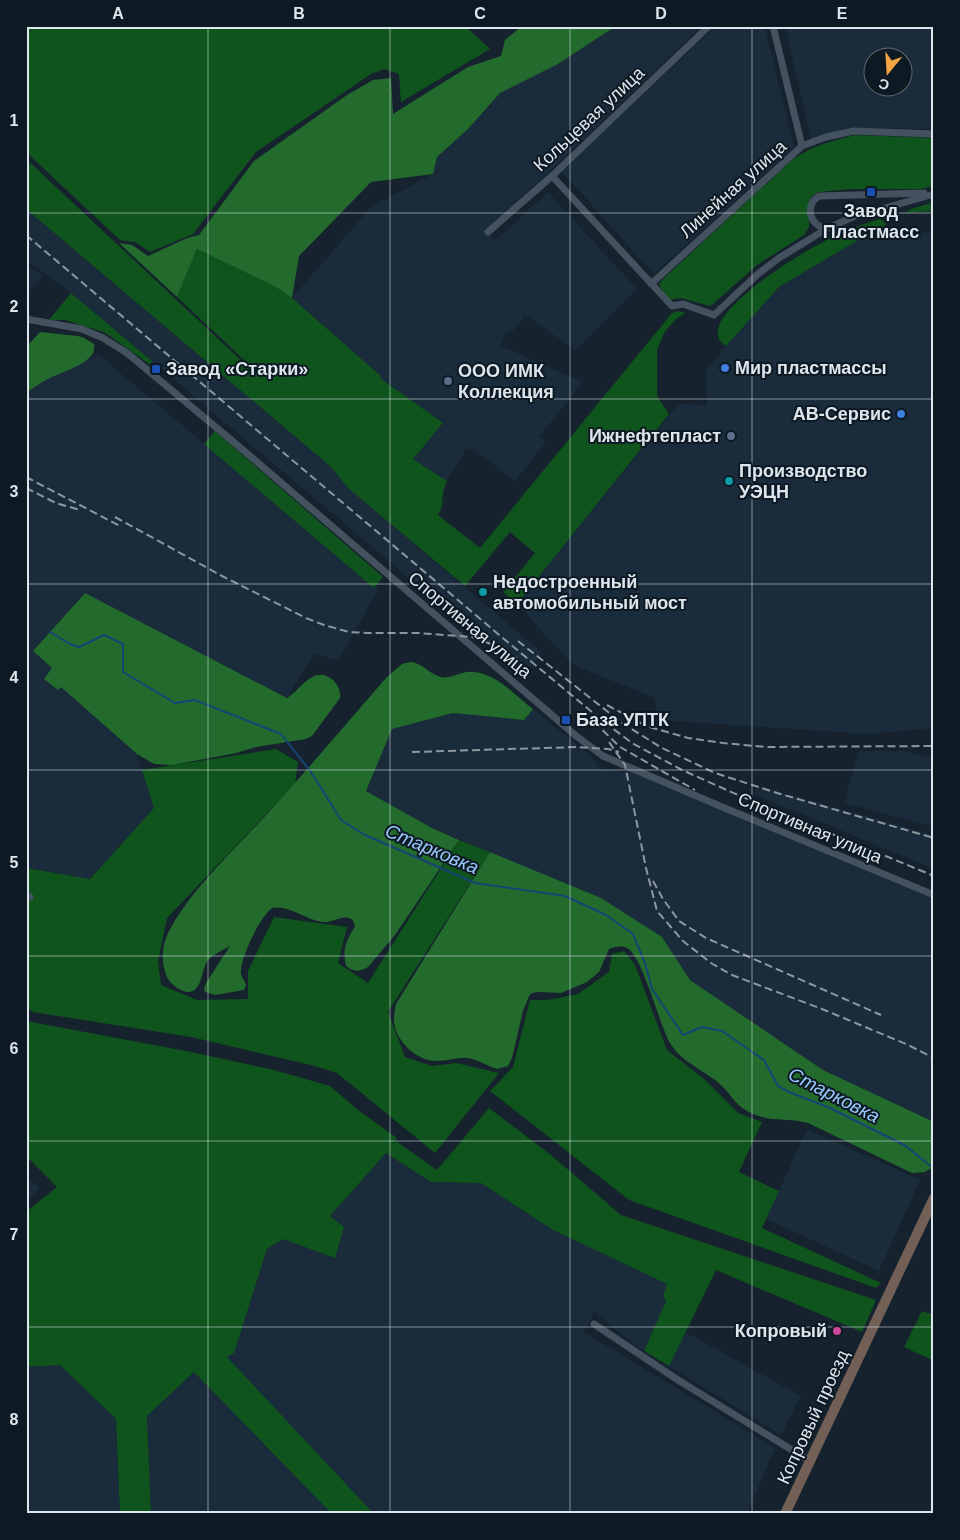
<svg xmlns="http://www.w3.org/2000/svg" width="960" height="1540" viewBox="0 0 960 1540" font-family="Arial,sans-serif">
  <rect width="100%" height="100%" fill="#16222d"/>
  <path fill="#1a2b3b" fill-rule="evenodd" d="M616,26H702L549,172L485,230L495,241L548,192L637,289L576,350L525,315L513,331L506,333L501,346L583,382L539,437L546,442L515,481L474,449H466L447,481L413,459L443,423L380,378L381,376L292,298L371,207L433,174L436,157L468,129L500,93L558,64Z
    M716,26H765L794,147L654,274L561,171Z
    M785,26H934V129L852,128L811,140ZM872,58H902V88H872Z
    M26,209L330,466L350,489L542,653L523,674L71,293L26,260Z
    M934,232V728L868,734L657,720L655,698L573,665L517,604L679,403L707,406V370L726,346L779,287L860,239L886,234Z
    M26,264L43,276L26,294Z
    M99,355L378,590L338,660L314,654L287,698L84,593L33,651L52,668L61,687L137,754L155,808L89,879L26,868V393L48,378Z
    M533,709L592,757L601,769L634,772L721,810L934,899V1122L823,1070L690,980L662,937L600,898L432,828L366,791L392,729L453,713L523,720Z
    M859,751H904L934,759V827L844,803Z
    M758,786L934,835V869L753,794Z
    M807,1129L920,1180L879,1271L766,1219Z
    M386,1153L431,1182L481,1183L553,1230L667,1284L666,1301L644,1351L629,1340L594,1312L584,1332L775,1448L747,1514H151L147,1416L194,1372L234,1353L267,1249L283,1239L330,1216Z
    M26,1175L40,1189L26,1201Z
    M685,1332L801,1396L781,1435L669,1366Z
    M60,1365L116,1419L120,1514H26V1367Z"/>
  <path fill="#0f541c" d="M26,26H465L490,49L401,102L399,74L384,69L371,74L256,152L193,234L150,252L135,242L120,240L26,152Z
    M855,135L934,138V186L921,189H851L819,192L812,196L809,201V227L804,235L757,265L713,304L710,306L681,298L671,300L661,289L659,284L663,279L792,160C811,146 832,141 855,135Z
    M26,159L243,362L257,343L244,360L177,297L197,249L276,287L292,298L381,376L380,378L443,423L413,459L447,481C440,495 445,505 438,515L480,548L672,313L678,311L685,313L675,320L664,333L657,350V396L669,414L517,604L503,592L535,553L510,532L465,586L349,489L330,466L26,209Z
    M934,202V211L905,213L911,209Z
    M880,219L885,222L886,234L860,239L779,287L726,346C686,321 803,252 823,242C841,232 860,225 880,219Z
    M71,293L153,362L149,364L104,332L65,320H49Z
    M215,431L383,577L374,588L204,444Z
    M276,749L298,762L295,784L167,918L158,961L161,985L197,1000L248,999V971L274,917L347,927L338,963L368,983L459,840L490,852L388,1012L405,1057L432,1066L456,1063L499,1073L435,1153L337,1073L315,1066L191,1037L33,1012L26,1006V868L90,879L154,808L142,770Z
    M624,951L635,965L667,1050L704,1079L738,1113L762,1122L739,1172L779,1191L762,1228L881,1283L876,1288L629,1200L490,1091L513,1067L530,1000H548L578,994L609,972L612,954Z
    M26,1021L186,1051L274,1070L330,1086L358,1110L397,1138L392,1145L396,1141L437,1170L489,1108L551,1155L621,1215L876,1300L862,1332L716,1270L669,1366L644,1351L666,1301L663,1296L667,1284L553,1230L481,1183L431,1182L386,1153L330,1216L344,1227L335,1258L283,1239L267,1249L234,1353L227,1357L374,1514H332L194,1372L147,1416L151,1514H120L116,1419L60,1365L26,1367V1212L57,1187L26,1156Z
    M922,1311L934,1315V1361L904,1347Z"/>
  <path fill="#236b2d" d="M522,26H616L558,64L500,93L468,129L437,157L433,174L371,182L299,256L292,298L276,287L197,249L177,297L119,243L132,245L148,256L187,238L199,235L254,161L347,95L373,80L391,78L393,114L468,67L501,56L505,40Z
    M40,332L78,336L84,338L94,344C98,363 63,371 50,378C41,382 34,388 26,393V347Z
    M85,593L287,698C302,689 313,664 333,680C338,685 341,691 340,698L312,736L306,739L256,747L236,753L173,765L154,764L137,754L61,687L58,690L44,679L52,668L33,651Z
    M411,662C424,664 429,674 441,677C449,679 459,673 467,672C492,669 515,695 533,709L524,720L453,713L392,729L366,791L432,828L459,840L395,935L368,967C360,972 353,972 346,966C342,947 346,942 355,926L353,920C342,913 334,923 323,922C305,920 290,905 272,908C260,917 242,955 241,970C240,976 244,979 246,985L244,990L215,995L205,992L204,989L206,983L230,946C223,950 214,954 208,960C201,969 203,989 190,992C182,993 172,985 168,979C162,968 161,950 166,938C184,896 237,847 269,812C309,768 347,723 386,678L402,664Z
    M490,852L601,898L662,937L690,980L823,1070L934,1122V1166L925,1172L912,1173L808,1123C791,1118 774,1121 759,1116C733,1108 733,1093 715,1080C699,1068 679,1060 669,1041C659,1023 642,955 627,948C621,945 614,947 609,949L599,972L587,982L561,993L539,992L532,993L529,996L523,1011L512,1058L508,1066L497,1069C487,1066 479,1060 468,1058C457,1057 448,1061 437,1061C416,1061 394,1040 394,1019C394,1014 395,1009 396,1004Z"/>
  <g fill="none" stroke-linecap="round" stroke-linejoin="round">
    <path stroke="#164574" stroke-width="2" d="M50,632L70,644L79,647L104,635L123,644V672L175,703L195,700L281,734L311,772L341,820L365,835L475,883L565,896L606,915L633,934L645,963L652,989L683,1035L702,1027L722,1031L764,1060L778,1086L789,1092L830,1108L906,1146L934,1169"/>
    <path stroke="#44515e" stroke-width="7" d="M773,26L802,146
      M552,176L672,306L683,304L714,315L758,274L779,258L828,228L853,217L934,194
      M828,228C810,229 803,203 820,196L924,193
      M488,232L552,176L709,26
      M651,284L802,146L826,137L854,131L934,134
      M26,319L82,329L103,338L127,353L236,444L575,735L603,756L727,809L934,895
      M26,894L30,897
      M594,1324L678,1380L810,1461"/>
    <path stroke="#726056" stroke-width="10" d="M785,1514L934,1198"/>
    <path stroke="#8d979f" stroke-width="2" stroke-dasharray="8 4" stroke-linecap="butt" d="M26,235L498,634L604,722L632,743L682,770L738,795L934,876
      M26,477L120,526
      M26,488L56,503L80,510
      M115,517L222,576L306,618L324,625L349,632L367,633H418L472,637L502,648L517,658
      M518,641L622,723L662,748L715,773L777,793L934,838
      M607,705L646,726L688,738L723,743L765,747L934,746
      M594,722L620,747L695,790
      M609,742L625,765L646,868L657,911L683,941L711,963L732,975L822,1009L906,1044L934,1058
      M412,752L578,747L608,749L619,752
      M653,881L663,899L679,921L706,938L881,1015"/>
  </g>
  <path fill="none" stroke="#dee6ed" stroke-width="1" stroke-opacity="0.55" d="M208,26V1514M390,26V1514M570,26V1514M752,26V1514M26,213H934M26,399H934M26,584H934M26,770H934M26,956H934M26,1141H934M26,1327H934"/>
  <g fill="#1a4fb4" stroke="#0d1923" stroke-width="2">
    <rect x="866" y="187" width="10" height="10" rx="2.5"/>
    <rect x="151" y="364" width="10" height="10" rx="2.5"/>
    <rect x="561" y="715" width="10" height="10" rx="2.5"/>
  </g>
  <g fill="#3f7fe0" stroke="#0d1923" stroke-width="2">
    <circle cx="725" cy="368" r="5"/>
    <circle cx="901" cy="414" r="5"/>
  </g>
  <g fill="#5c6f8a" stroke="#0d1923" stroke-width="2">
    <circle cx="448" cy="381" r="5"/>
    <circle cx="731" cy="436" r="5"/>
  </g>
  <g fill="#0f9aa8" stroke="#0d1923" stroke-width="2">
    <circle cx="729" cy="481" r="5"/>
    <circle cx="483" cy="592" r="5"/>
  </g>
  <circle fill="#d1479c" stroke="#0d1923" stroke-width="2" cx="837" cy="1331" r="5"/>
  <g text-anchor="middle" dominant-baseline="central" stroke-width="4" stroke-linejoin="round" paint-order="stroke">
    <g font-size="18" fill="#dee6ed" stroke="#0d1923">
      <text transform="translate(589 119) rotate(-43)">Кольцевая улица</text>
      <text transform="translate(733 189) rotate(-42)">Линейная улица</text>
      <text transform="translate(470 625) rotate(40)">Спортивная улица</text>
      <text transform="translate(810 828) rotate(23)">Спортивная улица</text>
      <text transform="translate(813 1417) rotate(-65)">Копровый проезд</text>
    </g>
    <g font-size="18" font-weight="bold" fill="#dee6ed" stroke="#0d1923" text-anchor="start">
      <text x="871" y="211" text-anchor="middle">Завод<tspan x="871" dy="21">Пластмасс</tspan></text>
      <text x="735" y="368">Мир пластмассы</text>
      <text x="166" y="369">Завод «Старки»</text>
      <text x="458" y="371">ООО ИМК<tspan x="458" dy="21">Коллекция</tspan></text>
      <text x="891" y="414" text-anchor="end">АВ-Сервис</text>
      <text x="721" y="436" text-anchor="end">Ижнефтепласт</text>
      <text x="739" y="471">Производство<tspan x="739" dy="21">УЭЦН</tspan></text>
      <text x="493" y="582">Недостроенный<tspan x="493" dy="21">автомобильный мост</tspan></text>
      <text x="576" y="720">База УПТК</text>
      <text x="827" y="1331" text-anchor="end">Копровый</text>
    </g>
    <g font-size="19" font-style="italic" fill="#99c8fc" stroke="#0d1923">
      <text transform="translate(432 849) rotate(23)">Старковка</text>
      <text transform="translate(834 1095) rotate(27)">Старковка</text>
    </g>
  </g>
  <rect width="960" height="1540" fill="none" stroke="#0d1923" stroke-width="55"/>
  <g transform="translate(888 72) rotate(198)"><circle r="24" fill="#0d1923" stroke="#616b74"/>
  <path d="M0-4L9 19L0 12L-9 19Z" fill="#f4a443"/>
  <text y="-8" font-size="14" font-weight="bold" text-anchor="middle" fill="#dee6ed">С</text>
  </g>
  <rect x="28" y="28" width="904" height="1484" fill="none" stroke="#dee6ed" stroke-width="2"/>
  <g font-size="16" text-anchor="middle" font-weight="bold" fill="#dee6ed">
    <text x="118" y="19">A</text>
    <text x="299" y="19">B</text>
    <text x="480" y="19">C</text>
    <text x="661" y="19">D</text>
    <text x="842" y="19">E</text>
    <text x="14" y="126">1</text>
    <text x="14" y="312">2</text>
    <text x="14" y="497">3</text>
    <text x="14" y="683">4</text>
    <text x="14" y="868">5</text>
    <text x="14" y="1054">6</text>
    <text x="14" y="1240">7</text>
    <text x="14" y="1425">8</text>
  </g>
</svg>
